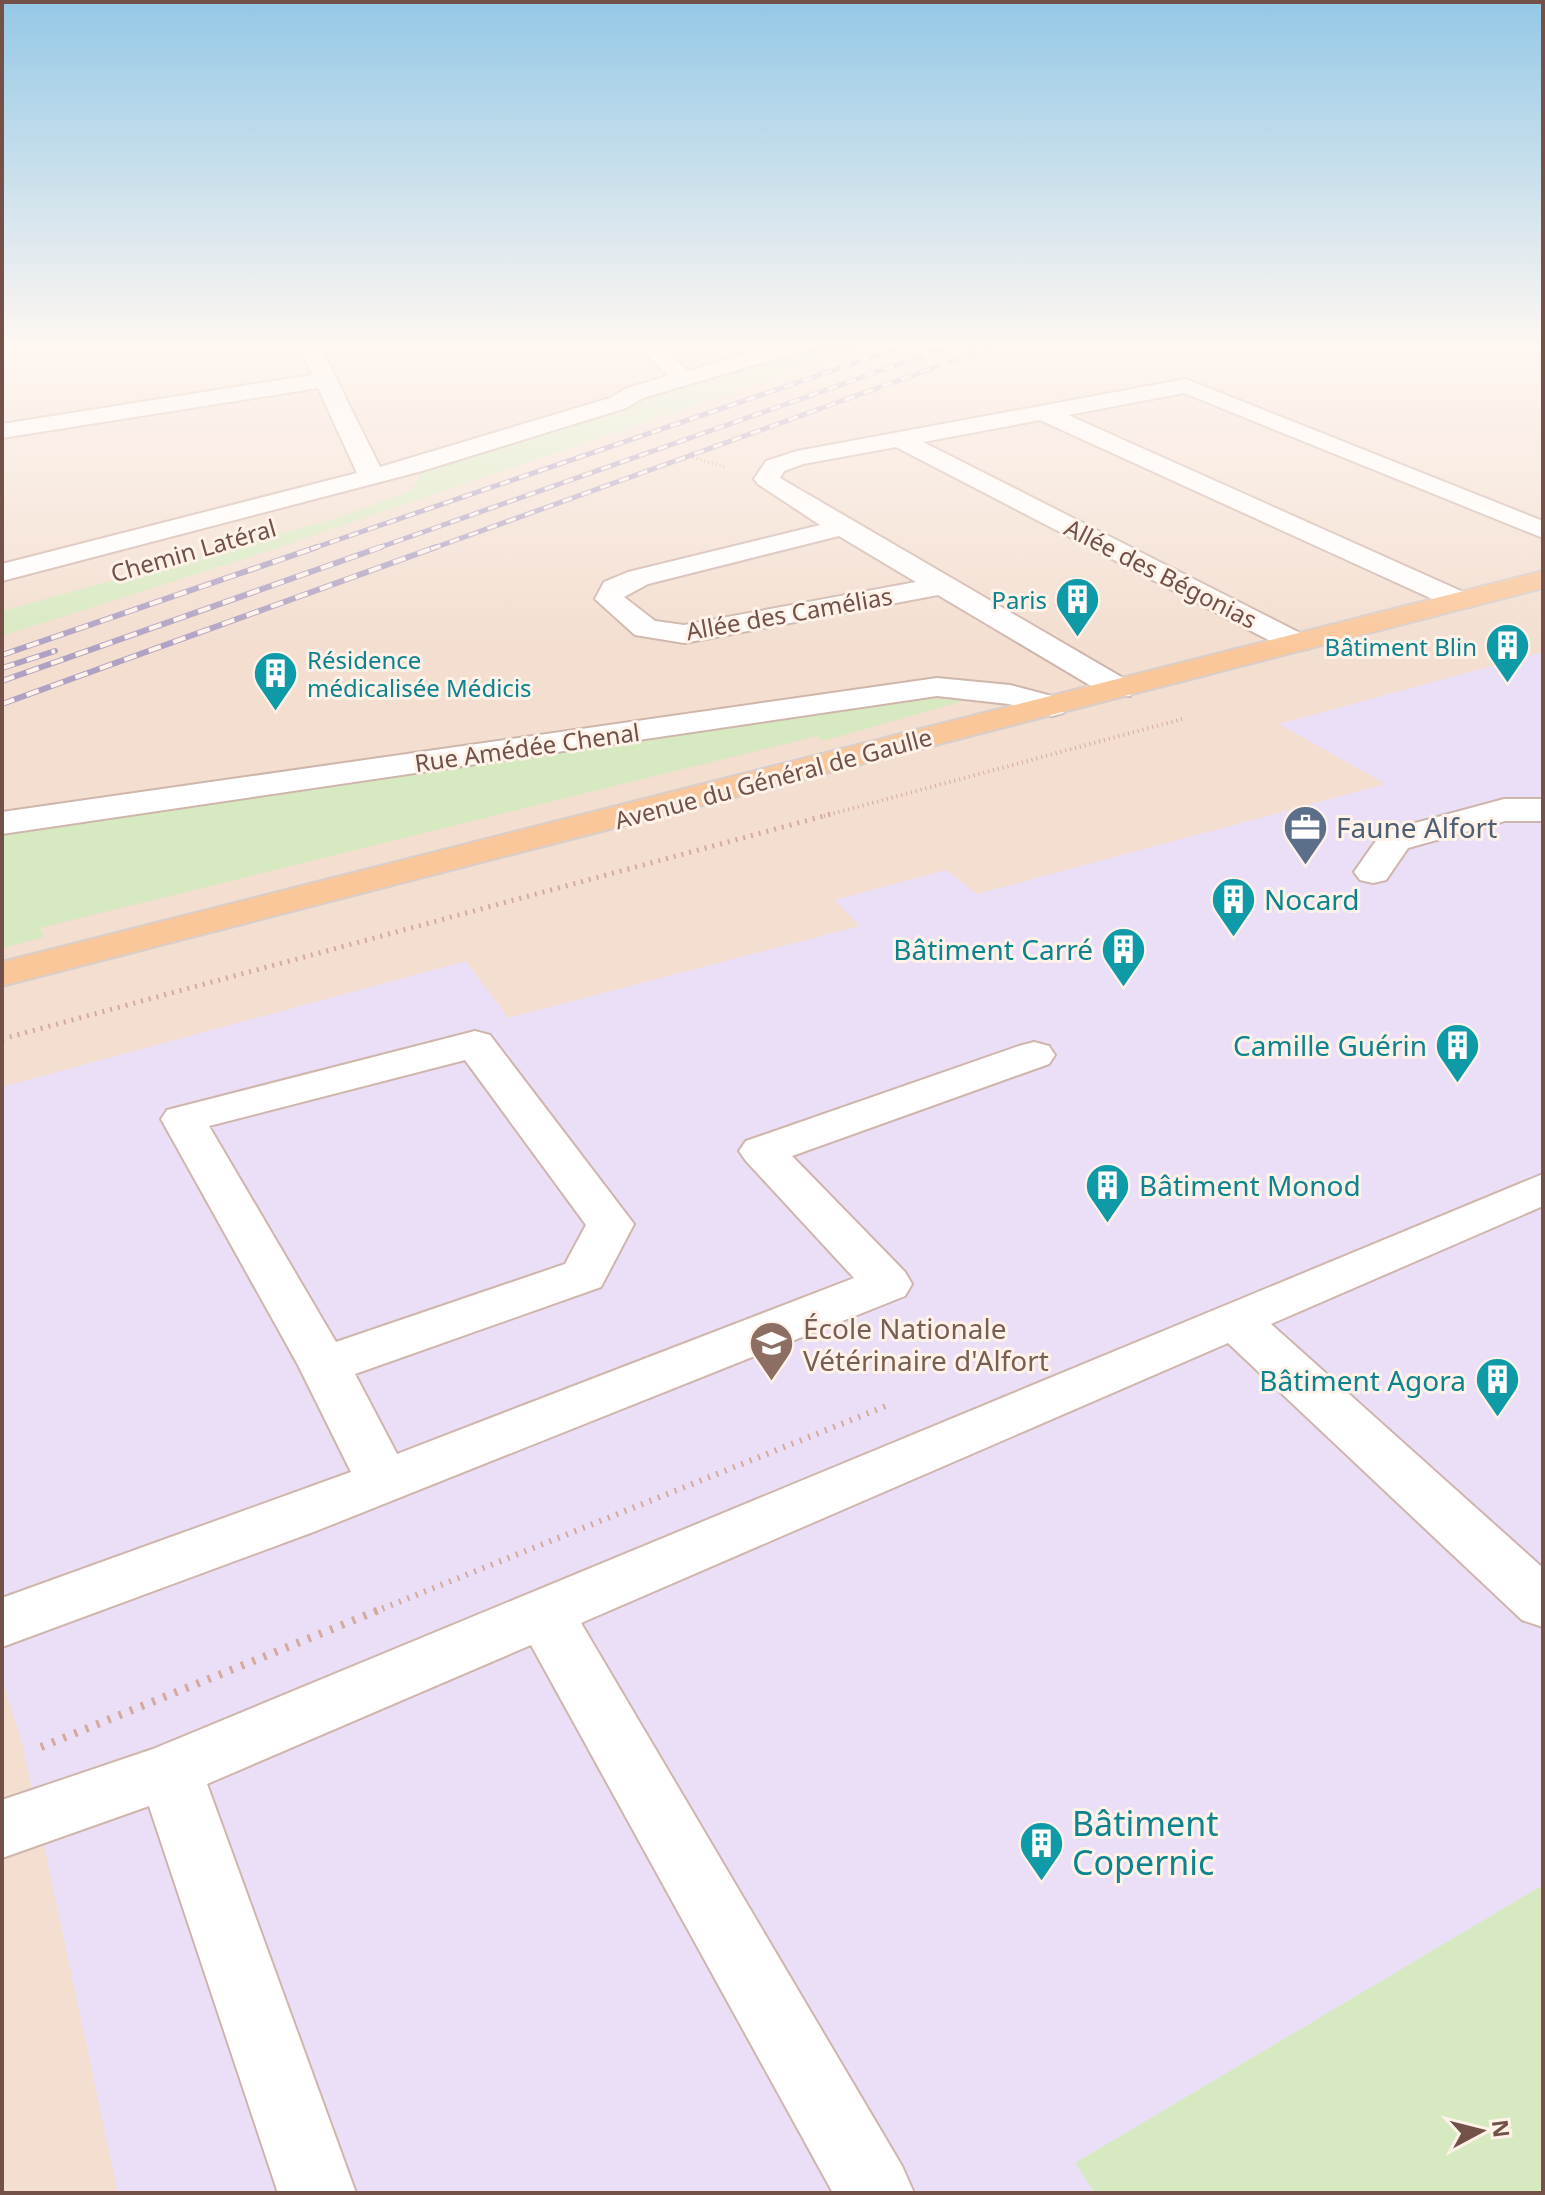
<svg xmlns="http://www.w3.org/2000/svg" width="1545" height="2195" viewBox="0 0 1545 2195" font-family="'Noto Sans',sans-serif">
  <rect width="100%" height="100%" fill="#fceee2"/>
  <path fill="#f3ded0" d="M2,342H1543V2193H2Z"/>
  <path fill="#ebdff8" d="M1543,652V2193H118L22,1742L2,1679V1087L466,961L508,1018L860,926L835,900L946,870L977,894L1386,784L1279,724Z"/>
  <path fill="#d7e9c1" d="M826,342H880L250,557L2,636V611L333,519L411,491L422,471Z
    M953,698L963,701L823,741L817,736L40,928L44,937L2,948V833L915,700Z
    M1543,1885V2193H1095L1075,2163Z"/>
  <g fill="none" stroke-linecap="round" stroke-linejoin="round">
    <defs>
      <path id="minor" d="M297,342H318L380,467L610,398L627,388L668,376L634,342H657L688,371L787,342H821L818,346L643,398L626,408L422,471L2,581V564L357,473L318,388L2,438V424L312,375Z
        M1186,379L1543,521V538L1184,393L1068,415L1470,595L1474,601L1470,607H1450L1040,420L923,442L1308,637L1312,643L1308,649H1286L896,447L803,464L784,471L780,478L1130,682L1135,689L1130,696H1108L938,595L684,643L635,635L595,599L604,582L628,572L820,525L758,484L754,479L766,461L797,451ZM839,536L916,582L684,625L655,621L624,597L648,584Z
        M937,678L1010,685L1063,699L1068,706L1063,713L1052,716L1009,704L937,696L2,834V812Z
        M1504,799H1543V821H1505L1408,848L1386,880L1373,883L1360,880L1354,872L1382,832Z
        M475,1031L490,1035L634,1224L601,1287L355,1374L397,1454L854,1278L746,1161L739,1151L746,1141L1019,1046L1034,1042L1049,1046L1055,1055L1049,1064L792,1156L905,1272L912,1284L905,1296L316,1531L2,1647V1598L351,1472L298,1365L161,1119L167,1110ZM465,1060L586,1225L565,1264L336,1342L209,1126Z
        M1543,1174V1206L1271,1324L1543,1568V1627L1522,1620L1228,1343L581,1623L902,2166L914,2193H833L531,1645L207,1784L356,2193H278L149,1806L2,1858V1800L153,1749Z"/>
      <path id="major" d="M1543,571V588L2,986V962Z"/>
    </defs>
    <use href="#minor" stroke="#cfb6ac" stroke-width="4"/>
    <use href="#major" stroke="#d8cecc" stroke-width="4"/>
    <path stroke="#d5aa9d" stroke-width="3" stroke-dasharray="1 3" stroke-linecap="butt" d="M689,456L727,468"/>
    <path stroke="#d5aa9d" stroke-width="4" stroke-dasharray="1 4" stroke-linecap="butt" d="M824,816L1186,718"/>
    <path stroke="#d5aa9d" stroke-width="5" stroke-dasharray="2 6" stroke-linecap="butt" d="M2,1039L831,814"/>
    <path stroke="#d5aa9d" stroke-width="6" stroke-dasharray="2 7" stroke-linecap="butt" d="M374,1612L886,1406"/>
    <path stroke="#d5aa9d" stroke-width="8" stroke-dasharray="3 9" stroke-linecap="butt" d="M41,1747L379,1610"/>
    <use href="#minor" fill="#fff" fill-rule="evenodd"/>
    <use href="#major" fill="#fac79b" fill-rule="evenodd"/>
    <defs>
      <path id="rail-far1" d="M311,549L916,342
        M375,549L962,342
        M431,549L1005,342"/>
      <path id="rail" d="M2,655L317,547
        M2,668L55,651
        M2,681L381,547
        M2,704L436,547"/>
    </defs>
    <use href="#rail-far1" stroke="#afa1c4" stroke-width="5"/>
    <use href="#rail" stroke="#afa1c4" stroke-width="6"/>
    <use href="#rail-far1" stroke="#fff2e8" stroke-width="3" stroke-dasharray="10" stroke-linecap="butt"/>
    <use href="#rail" stroke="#fff2e8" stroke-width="4" stroke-dasharray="13" stroke-linecap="butt"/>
  </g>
  <linearGradient id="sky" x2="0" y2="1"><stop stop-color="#94c8e6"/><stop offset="0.53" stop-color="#fef7f2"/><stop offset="1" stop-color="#fef7f2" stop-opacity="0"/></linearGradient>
  <rect width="1545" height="650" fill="url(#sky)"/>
  <defs>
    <symbol id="building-pin" viewBox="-11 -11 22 30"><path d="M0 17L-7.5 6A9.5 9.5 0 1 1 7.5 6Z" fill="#0f9aa8" stroke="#fff2e8"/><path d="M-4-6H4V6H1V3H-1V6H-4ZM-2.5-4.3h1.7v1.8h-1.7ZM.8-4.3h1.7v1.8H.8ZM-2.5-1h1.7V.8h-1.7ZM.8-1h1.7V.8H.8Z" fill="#fff"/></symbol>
    <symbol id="office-pin" viewBox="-11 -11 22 30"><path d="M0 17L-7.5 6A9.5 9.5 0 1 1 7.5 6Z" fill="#5c6f8a" stroke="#fff2e8"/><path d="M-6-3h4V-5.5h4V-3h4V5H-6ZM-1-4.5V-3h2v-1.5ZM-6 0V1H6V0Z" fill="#fff"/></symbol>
    <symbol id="university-pin" viewBox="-11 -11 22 30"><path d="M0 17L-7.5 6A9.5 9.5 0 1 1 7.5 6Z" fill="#8d6e63" stroke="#fff2e8"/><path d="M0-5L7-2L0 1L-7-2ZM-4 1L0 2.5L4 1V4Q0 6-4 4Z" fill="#fff"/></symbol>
  </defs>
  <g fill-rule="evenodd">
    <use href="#building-pin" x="1052" y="574" width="51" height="69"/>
    <use href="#building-pin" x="1482" y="620" width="51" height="69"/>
    <use href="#building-pin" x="250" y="648" width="51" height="69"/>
    <use href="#office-pin" x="1280" y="802" width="51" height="69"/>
    <use href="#building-pin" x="1208" y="874" width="51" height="69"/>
    <use href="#building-pin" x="1098" y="924" width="51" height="69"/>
    <use href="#building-pin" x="1432" y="1020" width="51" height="69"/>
    <use href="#building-pin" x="1082" y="1160" width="51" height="69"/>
    <use href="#university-pin" x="746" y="1318" width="51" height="69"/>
    <use href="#building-pin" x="1472" y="1354" width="51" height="69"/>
    <use href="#building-pin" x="1016" y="1818" width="51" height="69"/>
  </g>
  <g text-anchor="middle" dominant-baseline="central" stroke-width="6" stroke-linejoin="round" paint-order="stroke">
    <g font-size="24" fill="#735149" stroke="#fff2e8">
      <text transform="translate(193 550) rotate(-16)">Chemin Latéral</text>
      <text transform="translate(1161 573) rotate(27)">Allée des Bégonias</text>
      <text transform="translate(789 613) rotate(-10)">Allée des Camélias</text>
      <text transform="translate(527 747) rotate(-8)">Rue Amédée Chenal</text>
      <text transform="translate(773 778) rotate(-15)">Avenue du Général de Gaulle</text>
    </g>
    <g font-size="24" fill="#0d838f" stroke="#fff2e8" text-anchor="end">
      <text x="1047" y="599">Paris</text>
      <text x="1477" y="646">Bâtiment Blin</text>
      <text x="307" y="659" text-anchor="start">Résidence<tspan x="307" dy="28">médicalisée Médicis</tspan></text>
    </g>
    <g font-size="28" fill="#4e5e75" stroke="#fff2e8" text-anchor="start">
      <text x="1336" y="827">Faune Alfort</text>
    </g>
    <g font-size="28" fill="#0d838f" stroke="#fff2e8" text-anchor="end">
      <text x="1264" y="899" text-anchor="start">Nocard</text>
      <text x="1093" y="949">Bâtiment Carré</text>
      <text x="1427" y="1045">Camille Guérin</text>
      <text x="1139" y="1185" text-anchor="start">Bâtiment Monod</text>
      <text x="1466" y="1380">Bâtiment Agora</text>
    </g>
    <g font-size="28" fill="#785e54" stroke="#fff2e8" text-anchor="start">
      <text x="803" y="1328">École Nationale<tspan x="803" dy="32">Vétérinaire d'Alfort</tspan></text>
    </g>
    <g font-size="34" fill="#0d838f" stroke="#fff2e8" text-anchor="start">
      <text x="1072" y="1823">Bâtiment<tspan x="1072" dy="39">Copernic</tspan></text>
    </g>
  </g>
  <rect width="1545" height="2195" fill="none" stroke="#735149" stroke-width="8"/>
  <g transform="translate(1481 2131) rotate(83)" stroke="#fff2e8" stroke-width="6" paint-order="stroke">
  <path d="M0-6L14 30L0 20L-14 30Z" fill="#735149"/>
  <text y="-12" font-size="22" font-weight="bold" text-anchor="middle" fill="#735149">N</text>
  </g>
</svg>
